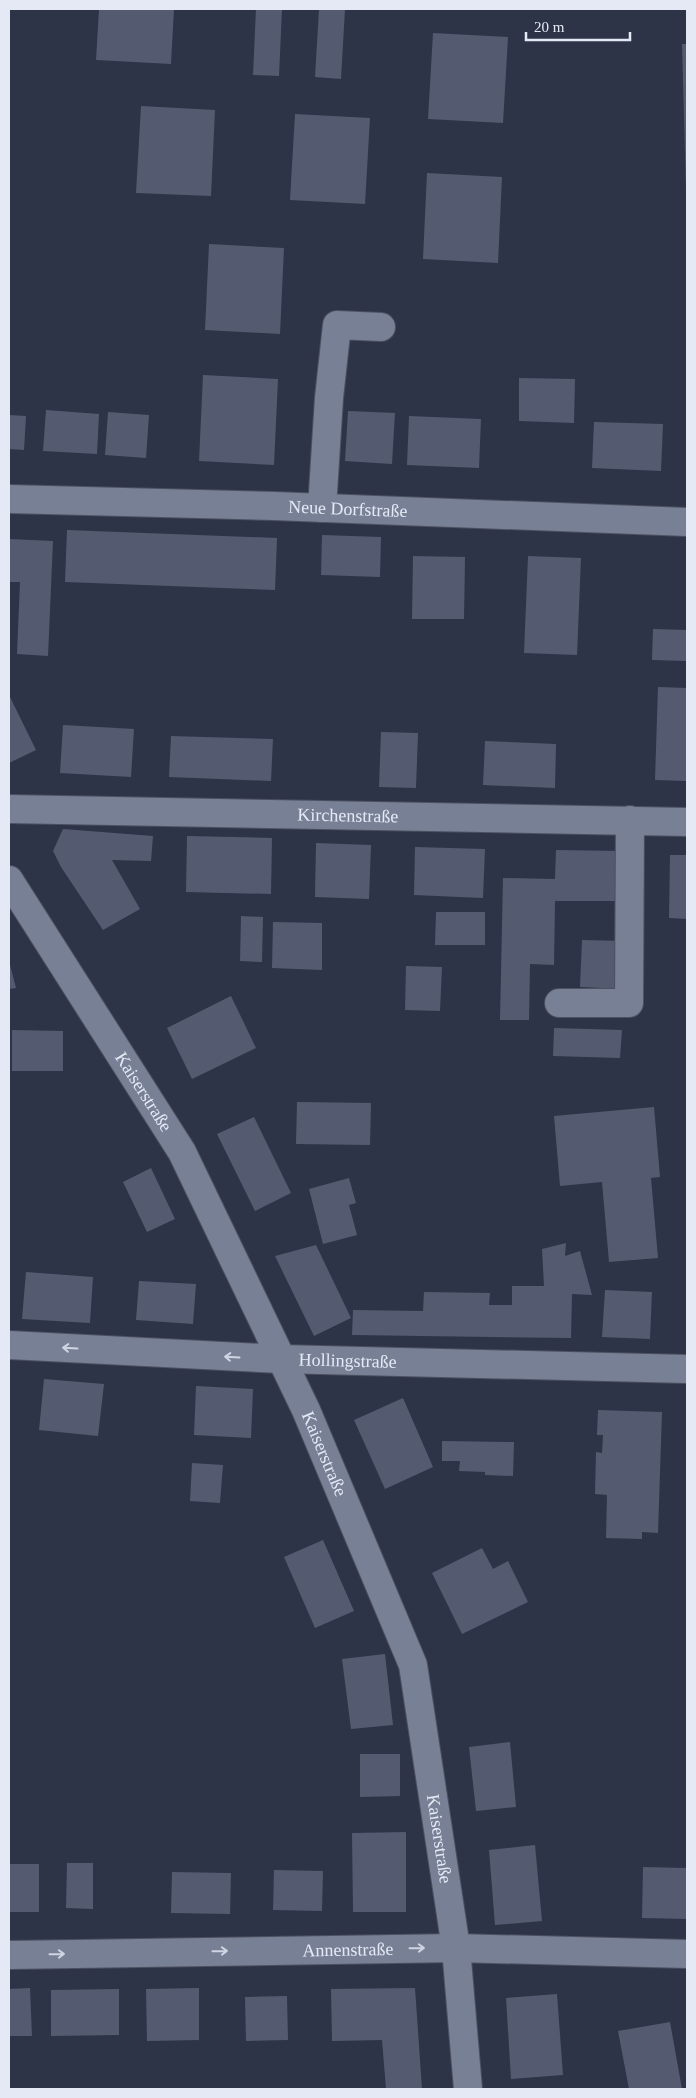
<svg xmlns="http://www.w3.org/2000/svg" width="696" height="2098" viewBox="0 0 696 2098" font-family="'Times New Roman',serif">
  <rect width="100%" height="100%" fill="#2e3447"/>
  <path fill="#545b70" d="M99,9H174L171,64L96,60Z
    M256,9H282L279,76L253,75Z
    M319,9H345L341,79L315,77Z
    M433,33L508,37L503,123L428,119Z
    M682,44H687V191H686Z
    M141,106L215,110L211,196L136,193Z
    M295,114L370,118L365,204L290,200Z
    M427,173L502,177L498,263L423,259Z
    M209,244L284,248L280,334L205,330Z
    M203,375L278,379L274,465L199,461Z
    M519,378L575,379L574,423L519,421Z
    M46,410L99,414L97,454L43,451Z
    M348,411L395,413L392,464L345,461Z
    M108,412L149,415L146,458L105,455Z
    M9,415L26,416L24,450L9,449Z
    M409,416L481,419L479,468L407,465Z
    M594,422L663,424L661,471L592,468Z
    M67,530L277,538L275,590L65,582Z
    M322,535L381,537L380,577L321,575Z
    M9,539L53,541L48,656L17,654L20,582H9Z
    M413,556L465,557L464,619H412Z
    M528,556L581,558L577,655L524,653Z
    M653,629L687,630V661L652,660Z
    M658,687L687,688V781L655,780Z
    M9,695L36,750L9,763Z
    M63,725L134,729L131,777L60,773Z
    M381,732L418,733L416,788L379,787Z
    M171,736L273,739L271,781L169,777Z
    M485,741L556,744L555,788L483,785Z
    M63,829L153,836L151,861L112,860L140,909L103,930L61,867L53,851Z
    M187,836L272,838L271,894L186,892Z
    M316,843L371,845L369,899L315,897Z
    M415,847L485,849L483,898L414,895Z
    M556,850L622,851L621,901H555L554,965L530,964L529,1020H500L503,878L555,879Z
    M670,855H687V919L669,918Z
    M436,912H485V945H435Z
    M241,916L263,917L262,962L240,961Z
    M273,922L322,923V970L272,968Z
    M582,940L625,941L623,989L580,987Z
    M9,961L16,988L9,989Z
    M406,966L442,967L440,1011L405,1010Z
    M231,996L256,1048L192,1079L167,1028Z
    M554,1028L622,1030L620,1058L553,1056Z
    M12,1030L63,1031V1071H12Z
    M297,1102L371,1103L370,1145L296,1144Z
    M654,1107L660,1177L651,1178L658,1258L609,1262L602,1182L560,1186L554,1116Z
    M254,1117L291,1193L255,1211L217,1134Z
    M151,1168L175,1219L147,1232L123,1182Z
    M349,1178L356,1203L349,1205L357,1235L323,1244L309,1189Z
    M566,1243L565,1256L580,1251L592,1295L572,1294L571,1338L352,1335L353,1310L423,1311L424,1292L490,1293L489,1305H512V1286H544L542,1249Z
    M316,1245L351,1318L314,1336L275,1256Z
    M26,1272L93,1277L90,1323L22,1319Z
    M139,1281L196,1284L193,1324L136,1320Z
    M605,1290L652,1292L650,1339L602,1337Z
    M44,1379L104,1384L98,1436L39,1430Z
    M196,1386L253,1389L251,1438L194,1435Z
    M403,1398L433,1467L385,1489L354,1420Z
    M598,1410L662,1412L658,1533L642,1532V1539L606,1538L607,1495L595,1494L596,1452L602,1453L603,1435H597Z
    M442,1441L514,1442L513,1476L485,1475V1472L459,1471L460,1461H442Z
    M192,1463L223,1465L220,1503L190,1501Z
    M323,1540L354,1611L315,1628L284,1557Z
    M482,1548L493,1569L508,1561L528,1602L462,1634L432,1573Z
    M385,1654L393,1725L351,1729L342,1659Z
    M510,1742L516,1807L476,1811L469,1747Z
    M360,1754H400V1796L360,1797Z
    M406,1832V1912H353L352,1833Z
    M535,1845L542,1921L495,1925L489,1850Z
    M67,1863H93V1909L66,1908Z
    M9,1864H39V1912H9Z
    M643,1867L687,1868V1919L642,1918Z
    M274,1870L323,1871L322,1911L273,1910Z
    M172,1872L231,1873L230,1914L171,1913Z
    M30,1988L32,2036H9V1989Z
    M199,1988V2040L147,2041L146,1989Z
    M415,1988L422,2089H386L382,2040L332,2041L331,1989Z
    M119,1989V2035L51,2036V1990Z
    M557,1994L563,2075L511,2079L506,1998Z
    M287,1996L288,2040L246,2041L245,1997Z
    M670,2022L682,2089H629L618,2031Z"/>
  <g fill="none" stroke-linecap="round" stroke-linejoin="round">
    <defs>
      <g id="minor">
        <path id="s1" d="M9,499L274,506L687,522"/>
        <path d="M322,508L329,398L337,325L381,327"/>
        <path id="s2" d="M9,809L687,822"/>
        <path id="s3" d="M9,880L182,1152L306,1410L413,1665L456,1948L468,2089"/>
        <path d="M559,1003H629L630,820"/>
        <path id="s4" d="M9,1345L281,1359L687,1369"/>
        <path id="s5" d="M9,1955L456,1948L687,1954"/>
      </g>
    </defs>
    <use href="#minor" stroke="#4c5161" stroke-width="30"/>
    <use href="#minor" stroke="#788096" stroke-width="28"/>
  </g>
  <defs><path id="oneway-shaft" d="M-6 0H5M1.5-3L5.5 0L1.5 3" fill="none" stroke-width="1.6" stroke-linecap="round" stroke-linejoin="round" transform="scale(1.25)"/></defs>
  <g stroke="#ced4e2">
    <use href="#oneway-shaft" transform="translate(70 1348) rotate(-177)"/>
    <use href="#oneway-shaft" transform="translate(232 1357) rotate(-177)"/>
    <use href="#oneway-shaft" transform="translate(417 1948) rotate(-1)"/>
    <use href="#oneway-shaft" transform="translate(220 1951) rotate(-1)"/>
    <use href="#oneway-shaft" transform="translate(57 1954) rotate(-1)"/>
  </g>
  <g text-anchor="middle" dominant-baseline="central" stroke-width="4.5" stroke-linejoin="round" paint-order="stroke">
    <g font-size="18" fill="#e4e9f5" stroke="#2e3447">
      <text stroke="none"><textPath href="#s1" startOffset="339">Neue Dorfstraße</textPath></text>
      <text stroke="none"><textPath href="#s2" startOffset="339">Kirchenstraße</textPath></text>
      <text stroke="none"><textPath href="#s3" startOffset="251">Kaiserstraße</textPath></text>
      <text stroke="none"><textPath href="#s4" startOffset="339">Hollingstraße</textPath></text>
      <text stroke="none"><textPath href="#s3" startOffset="656">Kaiserstraße</textPath></text>
      <text stroke="none"><textPath href="#s3" startOffset="1061">Kaiserstraße</textPath></text>
      <text stroke="none"><textPath href="#s5" startOffset="339">Annenstraße</textPath></text>
    </g>
  </g>
  <rect width="696" height="2098" fill="none" stroke="#e4e9f5" stroke-width="20"/>
  <path d="M526 32v8h104v-8" fill="none" stroke="#e4e9f5" stroke-width="2.5"/>
  <text x="534" y="32" font-size="15" fill="#e4e9f5" stroke="#2e3447" stroke-width="4" paint-order="stroke">20 m</text>
</svg>
